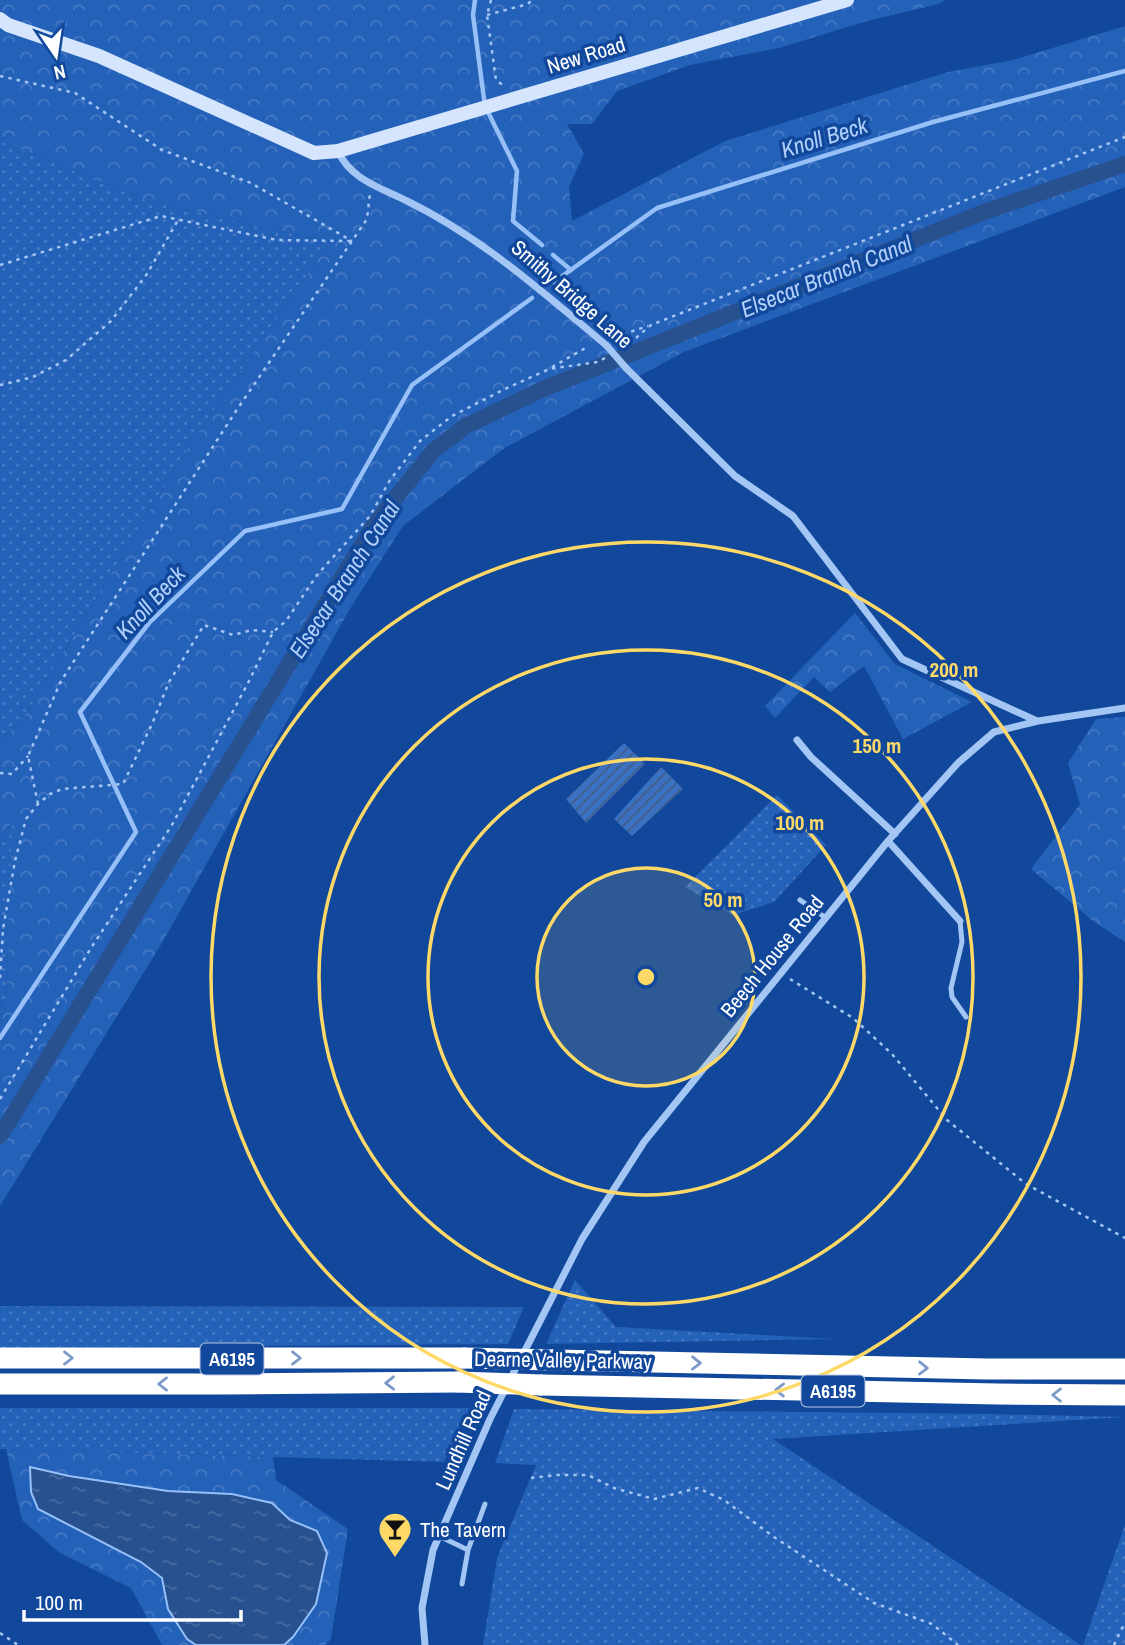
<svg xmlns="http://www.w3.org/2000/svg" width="1125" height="1645" viewBox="0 0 1125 1645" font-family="'Archivo Narrow',sans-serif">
  <defs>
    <pattern id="grass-dots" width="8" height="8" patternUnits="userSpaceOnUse" patternTransform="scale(1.75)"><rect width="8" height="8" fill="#2461b9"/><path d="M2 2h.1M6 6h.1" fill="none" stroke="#4579c4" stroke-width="1.8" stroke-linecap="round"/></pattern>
    <pattern id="forest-crowns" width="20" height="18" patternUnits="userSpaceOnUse" patternTransform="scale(1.75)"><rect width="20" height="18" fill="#2461b9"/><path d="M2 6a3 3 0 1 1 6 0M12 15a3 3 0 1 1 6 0" fill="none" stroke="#4579c4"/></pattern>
    <pattern id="water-ripples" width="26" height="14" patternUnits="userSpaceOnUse" patternTransform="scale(1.75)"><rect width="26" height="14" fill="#28518f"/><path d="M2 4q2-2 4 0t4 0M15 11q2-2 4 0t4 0" fill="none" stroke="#486ba0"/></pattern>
    <pattern id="building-hatch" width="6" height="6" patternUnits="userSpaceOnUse" patternTransform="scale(1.75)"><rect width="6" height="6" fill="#3a71c2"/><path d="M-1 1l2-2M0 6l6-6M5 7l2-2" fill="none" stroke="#435e87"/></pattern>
  </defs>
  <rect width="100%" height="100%" fill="#11489b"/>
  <path fill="url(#grass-dots)" d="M0,141L151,202L330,242L191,443L26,713L0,742Z
    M777,795L826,845L774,902L733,915L685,887Z
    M13,821L6,999L0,1007V839Z
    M575,1280L616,1327L835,1339L546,1344Z
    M0,1306L524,1307L508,1344L0,1348Z
    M0,1408H472L444,1462L0,1449Z
    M514,1409L988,1414L1125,1417L773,1439L1081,1645H483L497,1558L536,1465L495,1463Z
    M1125,1525V1645H1083Z"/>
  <path fill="url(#forest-crowns)" d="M0,0H945L939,4L867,21L779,48L690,65L617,91L592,124H567L584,154L569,187L572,221L725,141L948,72L1013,60L1125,26V187L684,352L503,449L403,526L351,607L162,943L0,1206V1008L6,998L12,822L0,839V742L26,713L191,443L330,242L151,202L0,141Z
    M855,613L895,664L972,702L903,739L864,666L830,692L814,677L775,718L765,706Z
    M1125,717V942L1093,921L1031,869L1080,804L1068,763L1096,719Z
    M6,1449L273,1457L276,1480L348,1529L331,1639L325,1645H284L293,1637L317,1531L290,1520L272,1503L232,1494L168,1491L69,1476L30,1468L141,1562L162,1578L168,1609L187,1639L196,1645H162L131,1588L60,1553L22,1520Z"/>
  <path fill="url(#water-ripples)" stroke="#96c0f7" stroke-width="2" d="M30,1467L69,1476L168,1491L232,1494L272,1503L290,1520L317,1531L327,1553L316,1604L293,1637L284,1645H196L187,1639L168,1609L162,1578L141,1562L38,1509L31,1492Z"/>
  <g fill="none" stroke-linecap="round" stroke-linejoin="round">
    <path stroke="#96c0f7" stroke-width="4.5" d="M475,0L473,15L484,99L487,110L517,171L513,221L542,245
      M553,255L571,270
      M554,282L657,208L933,122L1125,71
      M0,1038L136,832L80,712L149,623L245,531L342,509L412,385L532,298"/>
    <path stroke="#28518f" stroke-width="16" d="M0,1136L374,525L433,451L466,426L543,389L984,212L1125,164"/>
  </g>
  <path fill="url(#building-hatch)" d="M624,743L645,764L586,823L566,799Z
    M661,767L683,789L632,836L614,819Z"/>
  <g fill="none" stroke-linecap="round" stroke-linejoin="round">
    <path stroke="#a4c6f4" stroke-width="2.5" stroke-dasharray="3.5 5" stroke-linecap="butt" d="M491,0L487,15L496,80L504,86
      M487,15L528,4L532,0
      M0,76L75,93L162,150L251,183L352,241
      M0,265L161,216L277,240L351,241
      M615,337L648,326
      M623,349L651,325L1125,137
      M552,367L589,346
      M0,385L33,377L66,360L111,321L147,274L178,220
      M0,773L12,774L28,756
      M38,804L28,756L61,681L236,411L367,219L370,193
      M0,978L3,929L15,861L26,819L38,804L50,794L62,789L123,784L152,724L169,682L204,625L233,635L252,630L273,632
      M790,979L853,1018L892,1054L947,1120L1026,1184L1125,1238
      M0,1099L91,948L172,825L248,683L273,632L286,621L317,575L370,516L390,480L420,441L452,416L505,389L549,369L597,362L605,358
      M531,1478L557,1475H588L614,1488L654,1499L698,1488L724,1500L774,1537L874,1603L932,1624L958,1645
      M0,1633L18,1645
      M1114,1645L1125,1622"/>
    <path stroke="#a4c6f4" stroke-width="5" d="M800,900L826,918
      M960,921L962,942L951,988L952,997L966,1017
      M439,1536L468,1550
      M462,1584L468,1550L485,1504"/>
    <path stroke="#a4c6f4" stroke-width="7" d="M338,151C350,179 381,188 407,201C481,237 544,293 607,346
      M626,368L735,476L793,516L902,659L1037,721
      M797,740L811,757L895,834
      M888,841L960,921
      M425,1645L422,1608L433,1550L490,1419L582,1239L644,1142L888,841L958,763L994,732L1038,721L1125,708"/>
    <path stroke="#d4e5fd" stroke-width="14" d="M0,19L8,25L99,56L314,153L338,151L847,0"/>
    <path stroke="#fff" stroke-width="21" d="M0,1358H464
      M554,1360L987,1369H1125
      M0,1384H219L458,1382
      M541,1385L998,1394L1125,1395"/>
    <path stroke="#a4c6f4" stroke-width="7" d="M607,346L626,368"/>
    <path stroke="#fff" stroke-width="21" d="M464,1358L554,1360
      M458,1382L541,1385"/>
  </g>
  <defs><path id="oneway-chevron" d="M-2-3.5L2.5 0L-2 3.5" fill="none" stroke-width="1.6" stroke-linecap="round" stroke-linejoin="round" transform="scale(1.75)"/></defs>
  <g stroke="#7c9ac8">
    <use href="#oneway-chevron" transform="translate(68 1358)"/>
    <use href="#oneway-chevron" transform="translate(296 1358)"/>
    <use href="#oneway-chevron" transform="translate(696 1363) rotate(1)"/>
    <use href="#oneway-chevron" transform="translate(923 1368) rotate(1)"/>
    <use href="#oneway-chevron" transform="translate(390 1383) rotate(179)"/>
    <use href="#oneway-chevron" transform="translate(163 1384) rotate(-180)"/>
    <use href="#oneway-chevron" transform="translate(780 1390) rotate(-179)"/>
    <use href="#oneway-chevron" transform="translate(1057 1395) rotate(-180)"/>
  </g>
  <circle cx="646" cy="977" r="109" fill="#ffd968" fill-opacity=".12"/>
  <g fill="none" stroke="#ffd968" stroke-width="3.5">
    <circle cx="646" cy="977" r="109"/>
    <circle cx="646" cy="977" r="218"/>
    <circle cx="646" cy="977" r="327"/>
    <circle cx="646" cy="977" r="435"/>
  </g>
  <defs>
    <symbol id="bar-pin" viewBox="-11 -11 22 30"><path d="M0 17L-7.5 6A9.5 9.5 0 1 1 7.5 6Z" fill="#ffd968" stroke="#11489b"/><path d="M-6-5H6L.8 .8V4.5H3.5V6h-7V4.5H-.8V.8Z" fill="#111"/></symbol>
  </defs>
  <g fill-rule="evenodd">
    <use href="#bar-pin" x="376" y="1510" width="38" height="52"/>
  </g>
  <g text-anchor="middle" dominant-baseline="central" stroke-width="7" stroke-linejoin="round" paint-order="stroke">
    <g fill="#11489b" stroke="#b8c8e1" stroke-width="2">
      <rect x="200.5" y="1343.5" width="63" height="31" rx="5"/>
      <rect x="801.5" y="1375.5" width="63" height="31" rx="5"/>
    </g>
    <g font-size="19" font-weight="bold" fill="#fff">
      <text x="232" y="1359">A6195</text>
      <text x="833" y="1391">A6195</text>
    </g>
    <g font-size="21" fill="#fff" stroke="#11489b">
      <text transform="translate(586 55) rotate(-17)">New Road</text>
      <text transform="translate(572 294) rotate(41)">Smithy Bridge Lane</text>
      <text transform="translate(772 956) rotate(-51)">Beech House Road</text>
      <text transform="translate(563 1360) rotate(1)">Dearne Valley Parkway</text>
      <text transform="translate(463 1440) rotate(-66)">Lundhill Road</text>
    </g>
    <g font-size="21" fill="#fff" stroke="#11489b" text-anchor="start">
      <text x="420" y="1529">The Tavern</text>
    </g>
    <g font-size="23" font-style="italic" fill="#b1d0fb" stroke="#11489b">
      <text transform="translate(824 137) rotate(-17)">Knoll Beck</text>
      <text transform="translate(826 276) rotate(-22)">Elsecar Branch Canal</text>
      <text transform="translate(344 579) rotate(-57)">Elsecar Branch Canal</text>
      <text transform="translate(150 602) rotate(-47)">Knoll Beck</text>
    </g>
  </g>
  <circle cx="646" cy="977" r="10" fill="#ffd968" stroke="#11489b" stroke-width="3.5"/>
  <g font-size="21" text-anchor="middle" font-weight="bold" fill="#ffd968" stroke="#11489b" stroke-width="7" stroke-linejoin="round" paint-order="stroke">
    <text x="954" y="677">200 m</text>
    <text x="877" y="753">150 m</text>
    <text x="800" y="830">100 m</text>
    <text x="723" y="907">50 m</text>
  </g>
  <g transform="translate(56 56) rotate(167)" stroke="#11489b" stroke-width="5" paint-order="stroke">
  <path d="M0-5L12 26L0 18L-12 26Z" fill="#ffffff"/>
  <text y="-10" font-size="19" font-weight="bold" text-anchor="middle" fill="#ffffff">N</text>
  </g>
  <path d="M24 1610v10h217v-10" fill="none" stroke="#ffffff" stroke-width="3.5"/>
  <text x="35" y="1610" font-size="21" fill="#ffffff" stroke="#11489b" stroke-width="5" paint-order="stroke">100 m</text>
</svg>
